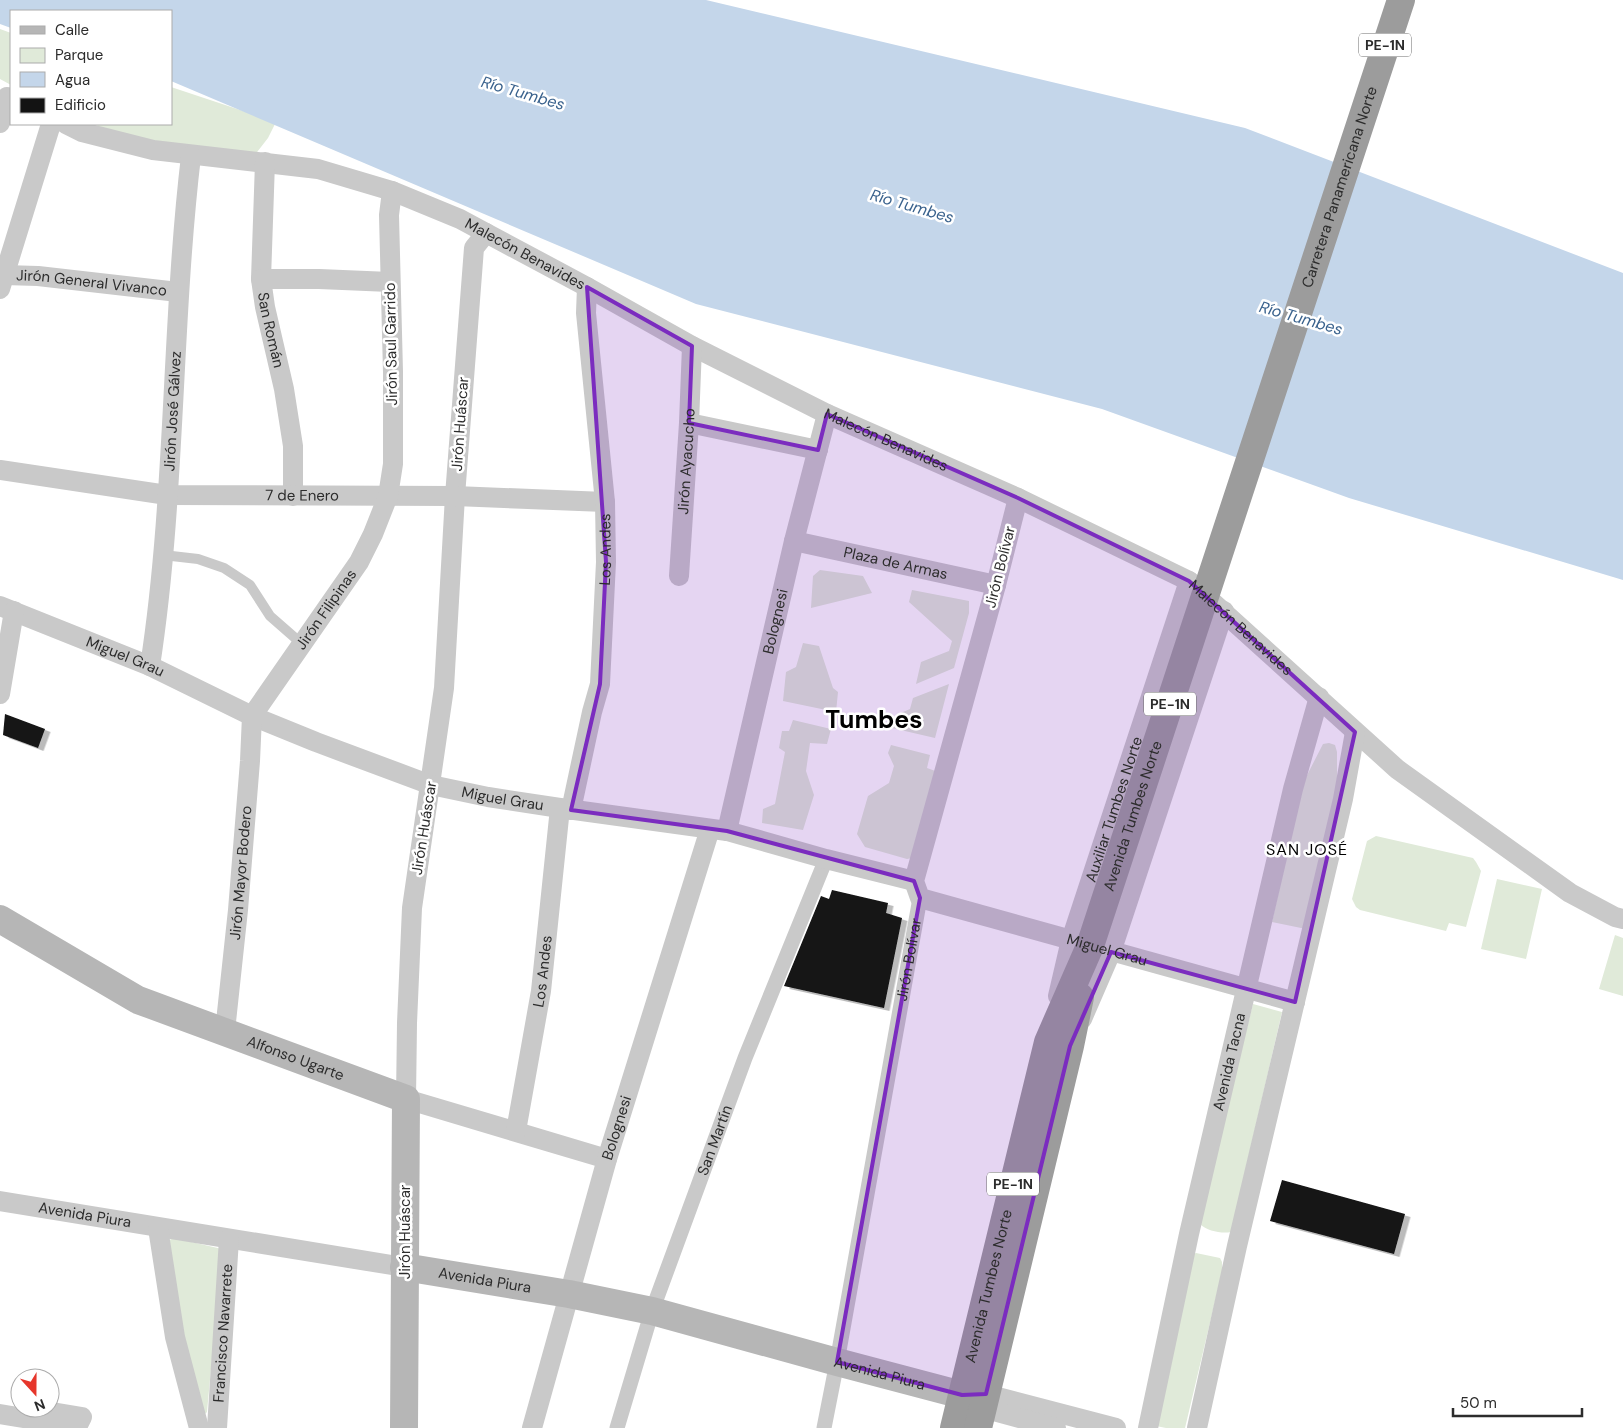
<svg xmlns="http://www.w3.org/2000/svg" width="1623" height="1428" viewBox="0 0 1623 1428" font-family="'DM Sans',sans-serif">
  <defs>
    <filter id="shadow"><feDropShadow dx="5.5" dy="3" stdDeviation="0" flood-color="#0004"/></filter>
  </defs>
  <rect width="100%" height="100%" fill="#fff"/>
  <path fill="#e0ead9" d="M0,29L11,33V85L0,79Z
    M171,87L276,122L268,138L254,156L122,137L94,124H171Z
    M820,570L863,576L872,593L811,608L813,576Z
    M912,590L969,601V613L954,668L916,684L921,662L949,651L952,641L909,602Z
    M803,643L819,646L833,688L838,692L836,712L783,701L786,672L796,667Z
    M949,684L935,738L892,728L896,715L910,709L913,698Z
    M793,720L831,729L827,744L810,743L806,771L814,795L803,830L762,823L763,809L775,804L785,752L779,748L782,731H789Z
    M1329,743L1335,745L1337,752V796L1306,929L1272,922L1302,785L1323,744Z
    M891,745L930,755L927,768L938,772L912,858L907,859L865,847L857,834L868,796L889,783L894,766L888,753Z
    M1376,836L1473,858L1476,862L1481,871L1466,927L1449,923L1446,931L1360,910L1356,907L1352,899L1367,841Z
    M1497,879L1542,889L1526,959L1481,949Z
    M1615,935L1623,938V996L1599,989Z
    M1253,1004L1282,1012L1231,1232C1222,1234 1207,1231 1200,1224L1199,1218Z
    M174,1238L222,1249L207,1412L203,1416L197,1412L167,1241Z
    M1196,1253L1220,1258L1222,1262V1272L1185,1428H1166L1156,1426L1191,1255Z"/>
  <path fill="#c4d6ea" d="M0,0H706L1245,128L1623,273V580L1349,498L1102,409L696,304L171,81V11H11V28L0,24Z"/>
  <path fill="#131313" filter="url(#shadow)" d="M5,714L45,729L38,748L3,735Z
    M832,890L888,903L886,913L902,918L884,1008L784,986L821,896L829,899Z
    M1282,1180L1405,1214L1394,1254L1270,1221Z"/>
  <g fill="none" stroke-linecap="round" stroke-linejoin="round">
    <path stroke="#c9c9c9" stroke-width="10" d="M163,555L198,559L224,568L250,585L270,616L302,644"/>
    <g stroke="#c9c9c9" stroke-width="15">
      <path id="s1" d="M617,1428L652,1311L745,1058L826,859"/>
      <path id="s2" d="M824,1428L837,1362L920,898"/>
    </g>
    <g stroke="#c9c9c9" stroke-width="20">
      <path d="M0,123L7,97"/>
      <path id="s3" d="M66,124L82,132L153,150L318,169L392,191L460,219L486,233L587,287L692,346L827,414L1018,498L1189,581L1397,769L1570,893L1615,917L1623,919"/>
      <path id="s4" d="M265,162L261,279L265,307L284,389L293,446V496"/>
      <path d="M486,233L474,248L455,496L444,688L412,908L407,1023L406,1099L607,1159"/>
      <path id="s5" d="M4,275L38,276L178,292"/>
      <path d="M261,279H319L390,282"/>
      <path d="M0,289L51,124"/>
      <path d="M689,423L818,450"/>
      <path id="s6" d="M0,470L167,495L455,496L605,502"/>
      <path id="s7" d="M1018,498L996,585L914,881L920,898L1295,1002"/>
      <path id="s8" d="M794,541L996,585"/>
      <path id="s9" d="M679,576L689,423L692,346"/>
      <path id="s10" d="M0,606L150,666L252,716L316,742L431,785L488,797L560,808L727,831L826,859L914,881"/>
      <path id="s11" d="M150,666C176,497 171,325 191,156"/>
      <path d="M0,694L14,611"/>
      <path id="s12" d="M571,810L592,712L600,684L606,562L605,502L586,313L587,287"/>
      <path id="s13" d="M727,831L794,541L827,414"/>
      <path id="s14" d="M1058,996L1071,940L1189,581"/>
      <path d="M1082,1019L1111,952L1224,611"/>
      <path id="s15" d="M225,1031L238,910L250,761L252,716L359,562L373,534L388,496L393,464V372L389,215L392,191"/>
      <path id="s16" d="M516,1131L541,991L560,808"/>
      <path id="s17" d="M0,1201L404,1267"/>
      <path d="M158,1228L175,1337L199,1428"/>
      <path d="M972,1394H986L1116,1428"/>
      <path d="M973,1402L983,1408L1056,1428"/>
      <path d="M0,1414L77,1427L82,1417L28,1408"/>
      <path id="s18" d="M217,1428L229,1239"/>
      <path id="s19" d="M532,1428L607,1159L710,829"/>
      <path id="s20" d="M1148,1428L1189,1234L1293,789L1319,697"/>
      <path d="M1197,1428L1237,1246L1343,799L1355,732"/>
    </g>
    <g stroke="#b6b6b6" stroke-width="28">
      <path id="s21" d="M0,919L138,1000L406,1099L404,1428"/>
      <path id="s22" d="M404,1267L569,1294L652,1311L837,1362L962,1395"/>
    </g>
    <g stroke="#9c9c9c" stroke-width="28">
      <path id="s23" d="M954,1428L1048,1042L1090,946L1401,0"/>
      <path d="M978,1428L1070,1046L1080,997"/>
    </g>
  </g>
  <path fill="#7b2cbf" fill-opacity="0.2" stroke="#7b2cbf" stroke-width="4" stroke-linejoin="round" d="M587,287L692,346L689,423L818,450L827,414L1018,498L1189,581L1355,732L1295,1002L1111,952L1070,1046L986,1394L962,1395L837,1362L920,898L914,881L727,831L571,810L600,684L606,562Z"/>
  <g text-anchor="middle" dominant-baseline="central" stroke-width="5" stroke-linejoin="round" paint-order="stroke">
    <g fill="#fff" stroke="#6b6b6b" stroke-width="1">
      <rect x="1359" y="33.5" width="52" height="23" rx="4"/>
      <rect x="1144" y="692.5" width="52" height="23" rx="4"/>
      <rect x="987" y="1172.5" width="52" height="23" rx="4"/>
    </g>
    <g font-size="14" font-weight="bold" fill="#2c2c2c">
      <text x="1385" y="45">PE-1N</text>
      <text x="1170" y="704">PE-1N</text>
      <text x="1013" y="1184">PE-1N</text>
    </g>
    <g font-size="15" fill="#2c2c2c" stroke="#fff">
      <text stroke="none"><textPath href="#s23" startOffset="1301">Carretera Panamericana Norte</textPath></text>
      <text stroke="none"><textPath href="#s3" startOffset="482">Malecón Benavides</textPath></text>
      <text stroke="none"><textPath href="#s5" startOffset="88">Jirón General Vivanco</textPath></text>
      <text stroke="none"><textPath href="#s4" startOffset="169">San Román</textPath></text>
      <text transform="translate(391 344) rotate(-91)">Jirón Saul Garrido</text>
      <text stroke="none"><textPath href="#s11" startOffset="256">Jirón José Gálvez</textPath></text>
      <text transform="translate(460 424) rotate(-86)">Jirón Huáscar</text>
      <text stroke="none"><textPath href="#s3" startOffset="888">Malecón Benavides</textPath></text>
      <text stroke="none"><textPath href="#s9" startOffset="115">Jirón Ayacucho</textPath></text>
      <text stroke="none"><textPath href="#s6" startOffset="304">7 de Enero</textPath></text>
      <text stroke="none"><textPath href="#s12" startOffset="264">Los Andes</textPath></text>
      <text stroke="none"><textPath href="#s8" startOffset="104">Plaza de Armas</textPath></text>
      <text transform="translate(1000 567) rotate(-76)">Jirón Bolívar</text>
      <text stroke="none"><textPath href="#s15" startOffset="446">Jirón Filipinas</textPath></text>
      <text stroke="none"><textPath href="#s13" startOffset="215">Bolognesi</textPath></text>
      <text stroke="none"><textPath href="#s3" startOffset="1292">Malecón Benavides</textPath></text>
      <text stroke="none"><textPath href="#s10" startOffset="135">Miguel Grau</textPath></text>
      <text stroke="none"><textPath href="#s10" startOffset="540">Miguel Grau</textPath></text>
      <text stroke="none"><textPath href="#s14" startOffset="195">Auxiliar Tumbes Norte</textPath></text>
      <text stroke="none"><textPath href="#s23" startOffset="639">Avenida Tumbes Norte</textPath></text>
      <text transform="translate(424 828) rotate(-81)">Jirón Huáscar</text>
      <text stroke="none"><textPath href="#s15" startOffset="159">Jirón Mayor Bodero</textPath></text>
      <text stroke="none"><textPath href="#s7" startOffset="609">Miguel Grau</textPath></text>
      <text stroke="none"><textPath href="#s2" startOffset="476">Jirón Bolívar</textPath></text>
      <text stroke="none"><textPath href="#s16" startOffset="162">Los Andes</textPath></text>
      <text stroke="none"><textPath href="#s21" startOffset="328">Alfonso Ugarte</textPath></text>
      <text stroke="none"><textPath href="#s20" startOffset="375">Avenida Tacna</textPath></text>
      <text stroke="none"><textPath href="#s19" startOffset="312">Bolognesi</textPath></text>
      <text stroke="none"><textPath href="#s1" startOffset="304">San Martín</textPath></text>
      <text stroke="none"><textPath href="#s17" startOffset="86">Avenida Piura</textPath></text>
      <text transform="translate(405 1232) rotate(-90)">Jirón Huáscar</text>
      <text stroke="none"><textPath href="#s22" startOffset="82">Avenida Piura</textPath></text>
      <text stroke="none"><textPath href="#s23" startOffset="146">Avenida Tumbes Norte</textPath></text>
      <text stroke="none"><textPath href="#s18" startOffset="95">Francisco Navarrete</textPath></text>
      <text stroke="none"><textPath href="#s22" startOffset="488">Avenida Piura</textPath></text>
    </g>
    <g font-size="16" font-style="italic" fill="#3a628d" stroke="#fff">
      <text transform="translate(523 93) rotate(16)">Río Tumbes</text>
      <text transform="translate(912 206) rotate(16)">Río Tumbes</text>
      <text transform="translate(1301 318) rotate(16)">Río Tumbes</text>
    </g>
    <g font-size="16" letter-spacing="1" fill="#000" stroke="#fff">
      <text x="1307" y="849">SAN JOSÉ</text>
    </g>
    <g font-size="25" font-weight="bold" fill="#000" stroke="#fff">
      <text x="874" y="719">Tumbes</text>
    </g>
  </g>
  <rect x="10" y="10" width="162" height="115" fill="#ffffff" stroke="#ababab"/>
  <rect x="20" y="26" width="25" height="8" fill="#b6b6b6" stroke="#ababab"/>
  <text x="55" y="35" font-size="15" fill="#2c2c2c">Calle</text>
  <rect x="20" y="48" width="25" height="15" fill="#e0ead9" stroke="#ababab"/>
  <text x="55" y="60" font-size="15" fill="#2c2c2c">Parque</text>
  <rect x="20" y="72" width="25" height="15" fill="#c4d6ea" stroke="#ababab"/>
  <text x="55" y="85" font-size="15" fill="#2c2c2c">Agua</text>
  <rect x="20" y="98" width="25" height="15" fill="#131313" stroke="#ababab"/>
  <text x="55" y="110" font-size="15" fill="#2c2c2c">Edificio</text>
  <g transform="translate(35 1393) rotate(159)"><circle r="24" fill="#ffffff" stroke="#ababab"/>
  <path d="M0-4L9 19L0 12L-9 19Z" fill="#e6362b"/>
  <text y="-8" font-size="14" font-weight="bold" text-anchor="middle" fill="#2c2c2c">N</text>
  </g>
  <path d="M1453 1408v8h129v-8" fill="none" stroke="#2c2c2c" stroke-width="2.5"/>
  <text x="1460" y="1408" font-size="15" fill="#2c2c2c" stroke="#ffffff" stroke-width="4" paint-order="stroke">50 m</text>
</svg>
